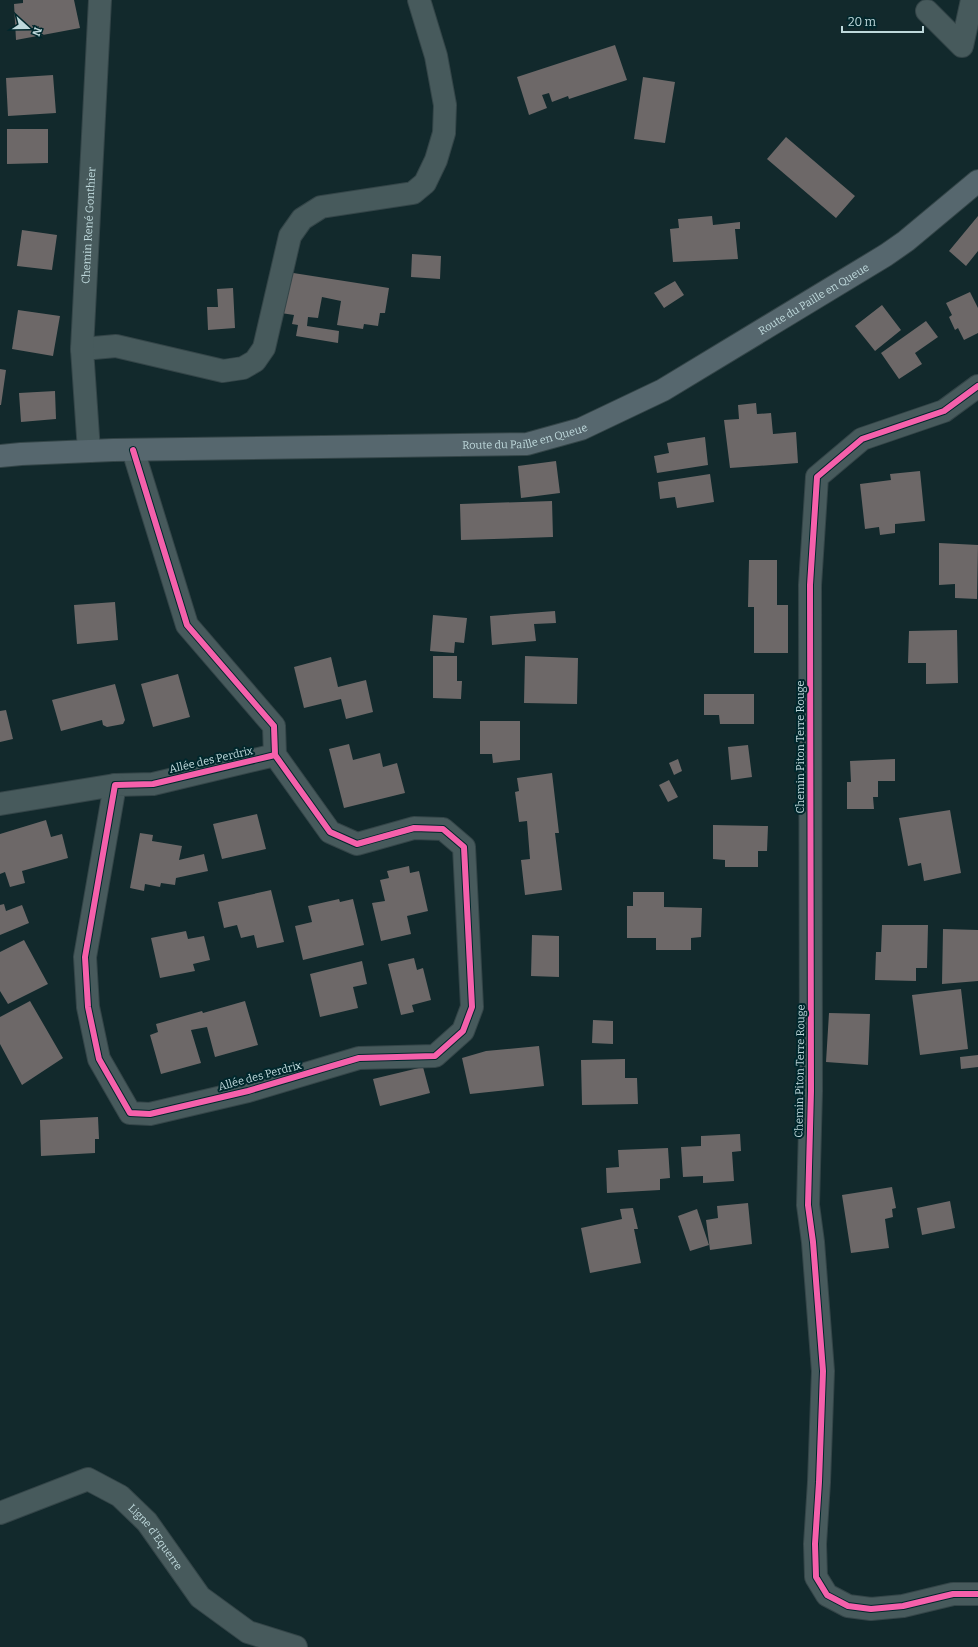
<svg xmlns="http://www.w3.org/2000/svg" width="978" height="1647" viewBox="0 0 978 1647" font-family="Bitter,serif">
  <rect width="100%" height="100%" fill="#12292c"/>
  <path fill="#6d6868" d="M23,0H74L80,28L16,40L14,4L23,3Z
    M615,45L627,80L569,99L568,96L552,102L549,93L542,95L547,108L529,115L517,77Z
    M53,75L56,113L8,116L6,78Z
    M643,77L675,82L665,143L634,139Z
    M7,129H48V163L7,164Z
    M786,137L855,196L836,218L767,159Z
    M712,216L713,225L740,222V229H735L738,259L673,262L670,229L679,228L678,219Z
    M978,216V251L966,266L949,251Z
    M22,230L57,235L52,270L17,266Z
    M412,254L441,256L440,279L411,277Z
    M287,272L389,288L385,313H380L378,326L364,324L363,329L337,325L341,301L322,297L318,318L308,317L307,326L339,331L338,343L296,336L298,325L292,324L294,315L281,313Z
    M675,281L684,295L664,308L654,293Z
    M233,288L235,328L208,330L207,307H218L217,289Z
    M970,292L978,308V333L964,340L958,328L955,330L949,317L952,315L946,303Z
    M882,305L901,330L875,351L855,326Z
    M18,310L60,316L53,356L12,349Z
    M926,321L938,337L915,353L922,364L899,379L881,353Z
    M0,369L6,370L1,405H0Z
    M55,391L56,419L21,422L19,393Z
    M756,403L757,414L771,413L773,434L796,432L798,463L730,468L724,420L739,419L738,405Z
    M705,437L708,465L657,473L654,456L669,453L667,443Z
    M556,461L560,493L521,498L518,466Z
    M920,471L925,521L895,524V533L880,535L879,527L865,529L860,484L891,480L890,474Z
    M710,474L714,502L677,508L675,497L660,499L658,482Z
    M552,501L553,537L461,540L460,504Z
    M939,543L978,545L977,599L955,598V584L939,585Z
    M749,560H777V605H788V653H754V607H748Z
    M115,602L118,640L77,644L74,605Z
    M555,611L556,623L534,624L536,641L492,645L490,616Z
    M433,615L467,618L464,643L455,642L454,653L430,651Z
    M957,630L958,683L926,684V663H908L909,631Z
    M433,656H457V681H462L461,699L433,698Z
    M525,656L578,658L577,704L524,703Z
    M331,657L338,687L366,680L373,712L346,719L341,699L304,708L294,667Z
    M178,674L190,717L153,727L141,684Z
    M115,684L125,720L123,724L107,727L103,725L102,720L61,731L52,700Z
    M704,694H754V724H720L719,715H704Z
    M6,710L13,739L0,742V711Z
    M480,721H520V760L493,763L492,754H480Z
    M349,744L353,760L380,753L383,767L397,763L405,793L344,808L329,749Z
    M748,745L752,777L731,780L728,747Z
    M678,759L682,771L674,775L669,763Z
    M895,759V781H878V797H873L874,809H847V782H851L850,761Z
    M552,773L559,833H555L562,890L525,895L521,860L530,859L527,821L519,822L515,792L519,791L517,778Z
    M669,780L678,797L668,802L659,785Z
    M950,810L961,873L924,881L921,863L908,866L899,818Z
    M257,814L266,849L222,859L213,824Z
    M46,820L51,837L62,834L68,858L22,871L25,883L10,887L5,872L0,874V834Z
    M713,825L768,826L767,851H758V867H725V860L713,859Z
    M140,833L153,835L152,841L182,846L179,860L204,854L208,871L176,878L175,885L161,883L160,887L145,884L144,891L130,888Z
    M409,866L410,873L419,871L428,911L407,916L411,934L381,941L372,903L385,901L380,880L389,878L387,871Z
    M271,890L284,942L257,948L254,935L241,938L237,925L224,928L218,902Z
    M633,892H664V907L702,908L701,937L691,938V950H656V938H627V906H633Z
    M339,899L340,902L353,899L364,945L303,960L295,926L312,922L308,906Z
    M4,904L6,911L22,905L29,923L0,935V905Z
    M882,925H928L927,968H916V981L875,980L876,952H881Z
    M943,929L978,930V981L942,984Z
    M186,931L188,939L204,936L210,960L193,964L195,971L160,978L151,938Z
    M532,935L559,936V977L531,976Z
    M24,940L48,984L8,1004L0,991V952Z
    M414,958L417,970L423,968L431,1000L412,1005L414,1012L401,1015L388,964Z
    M362,961L367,984L353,987L358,1008L320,1017L310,974Z
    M961,989L968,1049L920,1055L912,995Z
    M30,1001L63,1058L22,1085L0,1044V1017Z
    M245,1001L258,1045L215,1057L207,1027L191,1030L201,1063L161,1074L150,1035L158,1032L156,1024L202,1011L203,1013Z
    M829,1013L870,1014L868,1065L826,1062Z
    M593,1020L613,1021V1044L592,1043Z
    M539,1046L544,1086L470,1094L462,1058L486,1051Z
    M978,1055V1067L961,1069L960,1057Z
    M625,1059V1078H637L638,1104L582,1105L581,1060Z
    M423,1067L430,1093L380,1106L373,1079Z
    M98,1117L99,1139H95V1153L41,1156L40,1120Z
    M740,1134L741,1151L732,1152L734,1181L703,1183V1176L683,1177L681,1147L701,1146V1136Z
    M668,1148L670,1178L660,1179V1190L607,1193L606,1168L619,1167L618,1150Z
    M892,1187L896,1208L892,1209L893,1217L885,1219L889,1248L851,1253L842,1195Z
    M950,1201L955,1228L922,1235L917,1208Z
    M748,1203L752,1244L710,1250L706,1220L718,1218L717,1206Z
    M633,1208L638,1229H634L641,1263L590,1273L581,1228L622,1219L620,1209Z
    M697,1209L709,1245L690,1251L678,1216Z"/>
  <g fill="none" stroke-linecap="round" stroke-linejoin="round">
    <defs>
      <g id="minor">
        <path d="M927,11L962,46L972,0"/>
        <path d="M82,349L116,346L223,371L243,368L255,361L264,348L290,236L302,219L321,207L413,193L425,183L436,160L444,133L445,105L436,56L419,0"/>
        <path d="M978,386L944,411L862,439L817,477L810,585L811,1091L808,1205L813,1242L823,1371L819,1482L815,1544L816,1577L827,1595L848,1606L871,1609L903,1606L953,1594H978"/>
        <path d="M133,450L187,625L274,726L275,755L153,784L115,785L85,957L88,1007L99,1059L130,1113L150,1114L248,1091L359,1058L435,1056L463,1031L472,1007L464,847L443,829L414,828L357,844L330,832L275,755"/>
        <path id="s1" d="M89,451L82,349L100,0"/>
        <path d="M0,804L115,785"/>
        <path id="s2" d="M0,1513L88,1479L120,1496L147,1522L200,1597L248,1632L296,1647"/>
      </g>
      <g id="major">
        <path id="s3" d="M0,456L21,454L113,450L527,444L581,429L663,390L886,255L906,241L978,181"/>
      </g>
    </defs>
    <use href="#minor" stroke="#344548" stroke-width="24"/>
    <use href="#major" stroke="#344548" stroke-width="24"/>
    <use href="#minor" stroke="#475a5c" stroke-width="22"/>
    <use href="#major" stroke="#56676e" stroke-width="22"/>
    <defs>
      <path id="cycleway" d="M978,386L944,411L862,439L817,477L810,585L811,1091L808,1205L813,1242L823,1371L819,1482L815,1544L816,1577L827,1595L848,1606L871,1609L903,1606L953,1594H978
        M133,450L187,625L274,726L275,755L153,784L115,785L85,957L88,1007L99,1059L130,1113L150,1114L248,1091L359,1058L435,1056L463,1031L472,1007L464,847L443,829L414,828L357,844L330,832L275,755"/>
    </defs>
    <use href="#cycleway" stroke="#00272c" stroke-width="8"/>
    <use href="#cycleway" stroke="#f560ab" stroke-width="6"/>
  </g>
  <g text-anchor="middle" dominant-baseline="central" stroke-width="4" stroke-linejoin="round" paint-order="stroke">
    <g font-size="11" fill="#bed8db" stroke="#00272c">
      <text stroke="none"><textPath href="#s1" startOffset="226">Chemin René Gonthier</textPath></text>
      <text stroke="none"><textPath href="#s3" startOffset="850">Route du Paille en Queue</textPath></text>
      <text stroke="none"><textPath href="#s3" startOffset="526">Route du Paille en Queue</textPath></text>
      <text transform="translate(800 747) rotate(-90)">Chemin Piton Terre Rouge</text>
      <text transform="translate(211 760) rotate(-13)">Allée des Perdrix</text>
      <text transform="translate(800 1071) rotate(-89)">Chemin Piton Terre Rouge</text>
      <text transform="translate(260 1076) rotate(-15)">Allée des Perdrix</text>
      <text stroke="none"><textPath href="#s2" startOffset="185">Ligne d'Equerre</textPath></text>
    </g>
  </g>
  <g transform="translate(28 28) rotate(111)" stroke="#00272c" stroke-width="3" paint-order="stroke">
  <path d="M0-3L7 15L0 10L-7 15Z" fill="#bed8db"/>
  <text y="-6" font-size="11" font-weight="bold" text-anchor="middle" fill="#bed8db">N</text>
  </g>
  <path d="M842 26v6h81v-6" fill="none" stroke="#bed8db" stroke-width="2"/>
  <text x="848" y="26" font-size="12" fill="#bed8db" stroke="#00272c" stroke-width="3" paint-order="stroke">20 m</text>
</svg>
